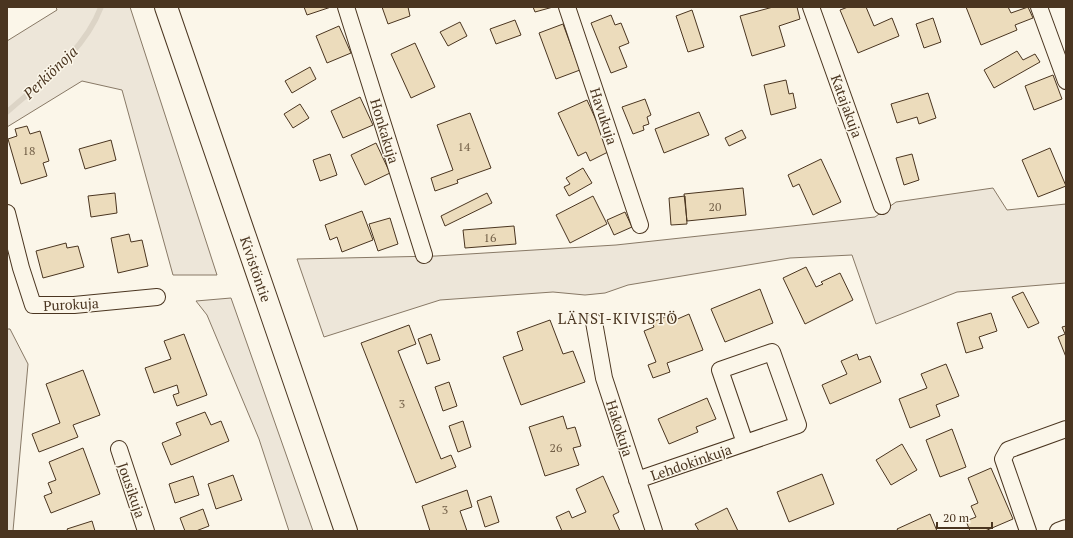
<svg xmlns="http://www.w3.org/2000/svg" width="1073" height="538" viewBox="0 0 1073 538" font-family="'PT Serif',serif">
  <rect width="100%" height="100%" fill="#fbf6e9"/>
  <path fill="#ede6d9" stroke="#887966" d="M56,7H130L217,275H173L122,90L82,81L7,127V41L57,10Z
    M993,188L1007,210L1066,204V283L957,292L876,324L852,255L790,258L628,285L605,293L585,295L553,292L440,300L324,337L297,259L436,256L616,245L875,217L896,202Z
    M231,298L313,531H289L259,439L207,315L196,301Z
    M7,329H10L28,364L13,531H7Z"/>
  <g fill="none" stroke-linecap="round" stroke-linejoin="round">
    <path stroke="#dcd4c6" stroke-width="5.5" d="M7,112C42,81 84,52 101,7"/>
  </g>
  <path fill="#ecdcbc" stroke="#4a3520" d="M304,7H331L307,15Z
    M382,7H408L410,16L388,24Z
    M533,7H553L535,12Z
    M773,7H797L800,19L779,26L785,46L752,56L740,16Z
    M848,7H866L874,26L892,18L899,36L858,53L840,10Z
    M966,7H1008L1011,13L1028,7L1033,18L1015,25L1017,30L981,45Z
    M692,10L704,47L688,52L676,16Z
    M611,15L615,25L621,23L629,43L619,47L627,67L611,73L591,23Z
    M933,18L941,42L924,48L916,24Z
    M515,20L521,35L496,44L490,29Z
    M460,22L467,36L448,46L440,32Z
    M563,24L580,70L556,79L539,33Z
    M339,26L351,53L327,63L316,36Z
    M415,43L435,87L411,98L391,54Z
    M1017,51L1023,60L1035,54L1040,62L994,88L984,70Z
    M310,67L316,79L292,93L285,81Z
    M1053,75L1062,99L1034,110L1025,86Z
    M786,80L789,94L793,93L796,108L771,115L764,85Z
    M928,93L936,118L919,124L917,117L897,123L891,104Z
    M360,97L373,125L343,138L331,111Z
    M645,99L651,115L647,117L649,124L643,126L644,130L633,134L622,107Z
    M587,100L610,151L590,161L586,152L578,156L558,113Z
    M300,104L309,118L293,128L284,114Z
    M699,112L709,135L664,153L655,129Z
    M470,113L491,168L457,180L458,183L435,191L431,178L453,170L437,125Z
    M27,126L30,134L40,131L49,161L43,163L47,176L21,184L8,139L17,136L15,129Z
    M742,130L746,138L729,146L725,138Z
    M111,140L116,160L85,169L79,149Z
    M376,143L390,173L365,185L351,155Z
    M1050,148L1066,186L1038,197L1022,160Z
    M330,154L337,175L320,181L313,160Z
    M912,154L919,180L904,185L896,158Z
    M821,159L841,202L813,215L799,184L793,187L788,175Z
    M583,168L592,183L569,196L564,187L570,184L566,178Z
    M743,188L746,215L687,221L684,194Z
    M115,193L117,213L91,217L88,196Z
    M487,193L492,203L445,226L441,216Z
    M593,196L607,224L570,243L556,215Z
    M685,196L687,224L671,225L669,198Z
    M362,211L373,240L342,252L337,237L330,240L325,225Z
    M625,212L632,227L614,235L607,220Z
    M390,218L398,244L378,251L369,224Z
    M514,226L516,244L465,248L463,230Z
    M129,234L131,242L142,240L148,266L118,273L111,238Z
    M66,243L67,248L78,246L84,267L43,278L36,251Z
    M806,267L816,287L823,284L821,282L840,273L853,300L805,324L783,278Z
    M760,289L773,323L725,342L711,309Z
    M1023,292L1039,323L1028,328L1012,297Z
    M991,313L997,331L979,337L983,348L966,353L957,323Z
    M689,314L703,350L667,363L670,372L653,378L648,365L656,362L644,331L654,327L652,322L671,315L673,321Z
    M550,320L563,354L573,351L585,382L521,405L503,357L523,350L517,332Z
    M409,325L416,344L398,351L441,459L451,455L456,467L416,483L361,343Z
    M1066,326V357L1058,337L1065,334L1062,327Z
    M184,334L207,395L177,406L173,395L179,393L177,385L154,393L145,368L171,359L164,341Z
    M431,334L440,360L427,364L418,339Z
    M857,354L859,360L870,356L881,382L830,404L822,385L847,374L841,361Z
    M946,364L959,396L936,405L940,416L910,428L899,399L927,388L921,374Z
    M83,370L100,415L73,425L78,437L39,452L32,434L60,423L46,384Z
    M449,382L457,406L443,411L435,387Z
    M707,398L716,419L696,427L698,432L669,444L658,419Z
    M205,412L211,425L221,421L229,441L171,465L162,443L181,435L176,423Z
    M563,416L567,429L575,427L581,446L573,448L579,465L545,476L529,427Z
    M463,421L471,447L458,452L449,426Z
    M952,429L966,467L940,477L926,440Z
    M902,444L917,470L891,485L876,460Z
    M83,448L100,494L51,513L44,496L52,493L48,483L56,480L49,462Z
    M991,468L1013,519L985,531H970L966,521L976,517L971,506L978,503L968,478Z
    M822,474L834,504L789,522L777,492Z
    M233,475L242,500L216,509L208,484Z
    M193,476L199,495L175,503L169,484Z
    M603,476L619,512L613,515L620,531H562L556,517L569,511L572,518L586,512L576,489Z
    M467,490L472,507L460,511L467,531H430L422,506Z
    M491,496L499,522L485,527L477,501Z
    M727,508L738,531H699L695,524Z
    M203,509L209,526L196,531H185L180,518Z
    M930,514L937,531H898L897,529Z
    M92,521L95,531H68L67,529Z"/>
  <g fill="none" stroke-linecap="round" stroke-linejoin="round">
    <defs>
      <path id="minor" d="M346,7L424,255
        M567,7L640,225
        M811,7L882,206
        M1039,7L1066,81
        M7,213L21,268L33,305H74L157,297
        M594,322L604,378L654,531
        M119,449L146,531
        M637,480L798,425L772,352L720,370L745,443
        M1028,531L1003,459L1008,450L1066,429
        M1058,531L1066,528"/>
      <path id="secondary" d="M166,7L346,531"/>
    </defs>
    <use href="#minor" stroke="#4a3520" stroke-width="18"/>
    <use href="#secondary" stroke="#4a3520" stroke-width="24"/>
    <use href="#minor" stroke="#fbf6e9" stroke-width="16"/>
    <use href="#secondary" stroke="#fbf6e9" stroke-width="22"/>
  </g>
  <g text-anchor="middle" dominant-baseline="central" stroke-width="3" stroke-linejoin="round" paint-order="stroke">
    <g font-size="12" fill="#725f47">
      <text x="464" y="146">14</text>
      <text x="29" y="150">18</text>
      <text x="715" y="206">20</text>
      <text x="490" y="237">16</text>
      <text x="402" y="403">3</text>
      <text x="556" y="447">26</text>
      <text x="445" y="509">3</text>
    </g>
    <g font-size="14" fill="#4a3520" stroke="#fbf6e9">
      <text transform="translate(847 106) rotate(70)">Katajakuja</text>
      <text transform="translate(604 116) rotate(72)">Havukuja</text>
      <text transform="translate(385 131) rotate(73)">Honkakuja</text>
      <text transform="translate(256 269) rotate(71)">Kivistöntie</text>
      <text transform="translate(71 304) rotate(-3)">Purokuja</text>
      <text transform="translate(620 428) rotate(72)">Hakokuja</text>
      <text transform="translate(691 462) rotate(-19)">Lehdokinkuja</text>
      <text transform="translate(132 490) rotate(71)">Jousikuja</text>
    </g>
    <g font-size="15" font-style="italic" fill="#4a3520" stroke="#fbf6e9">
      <text transform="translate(50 72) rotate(-44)">Perkiönoja</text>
    </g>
    <g font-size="15" letter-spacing="1" fill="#4a3520" stroke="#fbf6e9">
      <text x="618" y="318">LÄNSI-KIVISTÖ</text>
    </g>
  </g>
  <rect width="1073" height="538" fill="none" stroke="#4a3520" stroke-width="16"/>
  <path d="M937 522v6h55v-6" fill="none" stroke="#4a3520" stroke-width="2"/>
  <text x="943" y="522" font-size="12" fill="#4a3520" stroke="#fbf6e9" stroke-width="3" paint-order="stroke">20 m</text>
</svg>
